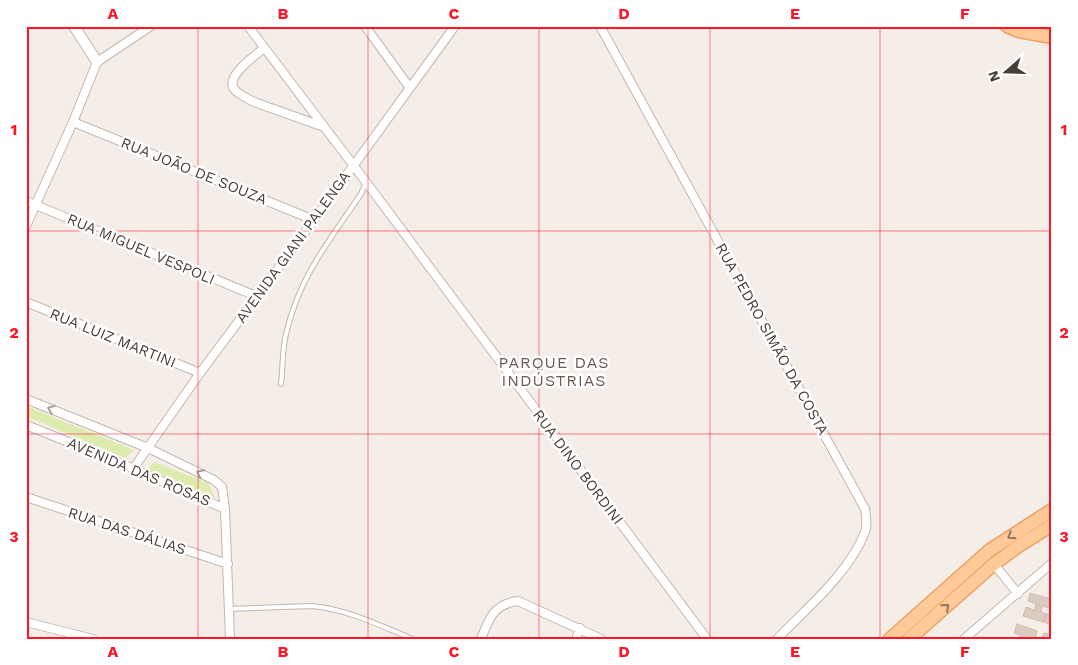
<svg xmlns="http://www.w3.org/2000/svg" width="1078" height="665" viewBox="0 0 1078 665" font-family="'Work Sans',sans-serif">
  <rect width="100%" height="100%" fill="#f5eee8"/>
  <path fill="#deebaf" d="M26,406L134,450L125,458L26,416Z
    M154,462L208,483L211,488L215,498L147,470Z"/>
  <path fill="#dacac0" stroke="#d3bdb0" d="M1030,593L1051,599L1048,608L1042,606L1041,612L1046,614L1043,622L1023,616L1026,607L1034,610L1036,604L1028,601Z
    M1046,614H1052V625L1043,622Z
    M1017,624L1037,631L1035,639L1027,637L1026,639H1019L1020,635L1014,633Z
    M1044,633L1052,635V639H1042Z"/>
  <g fill="none" stroke-linecap="round" stroke-linejoin="round">
    <defs>
      <path id="service" d="M281,384C283,368 282,350 286,334C299,277 329,241 361,194L366,182
        M228,609L312,606C347,609 381,626 413,639"/>
      <path id="minor" d="M248,26L366,182L707,639
        M365,26L410,88
        M600,26L865,509C866,517 868,525 865,532C850,572 806,609 777,639
        M264,48C255,56 225,76 234,89C239,95 247,98 254,102L324,127
        M73,122L314,220
        M26,201L256,296
        M26,226L73,122L97,62L151,26
        M26,302L200,373
        M26,399L148,448L214,480L222,487L225,509L230,639
        M26,425L118,462L225,509
        M133,469L200,373L314,220L455,26
        M26,497L228,564
        M994,564L1018,594
        M26,622L93,639
        M481,639C489,618 494,604 518,601L601,639
        M576,639L580,628
        M964,639L1052,563"/>
      <path id="tertiary" d="M74,26L97,62"/>
      <path id="primary" d="M1007,26L1019,31L1052,37
        M890,639L990,550L1052,510
        M909,639L994,564L1017,547L1052,525"/>
    </defs>
    <use href="#service" stroke="#c4b7ad" stroke-width="6"/>
    <use href="#minor" stroke="#c4b7ad" stroke-width="10"/>
    <use href="#tertiary" stroke="#c4b7ad" stroke-width="12"/>
    <use href="#primary" stroke="#eaa261" stroke-width="15"/>
    <use href="#service" stroke="#fff" stroke-width="4"/>
    <use href="#minor" stroke="#fff" stroke-width="8"/>
    <use href="#tertiary" stroke="#fff" stroke-width="10"/>
    <use href="#primary" stroke="#ffca97" stroke-width="12"/>
  </g>
  <defs><path id="oneway-chevron" d="M-2-3.5L2.5 0L-2 3.5" fill="none" stroke-width="1.6" stroke-linecap="round" stroke-linejoin="round" transform="scale(1.25)"/></defs>
  <g stroke="#a49e9a">
    <use href="#oneway-chevron" transform="translate(51 409) rotate(-158)"/>
    <use href="#oneway-chevron" transform="translate(200 473) rotate(-154)"/>
  </g>
  <g stroke="#92765d">
    <use href="#oneway-chevron" transform="translate(1011 536) rotate(147)"/>
    <use href="#oneway-chevron" transform="translate(946 607) rotate(-41)"/>
  </g>
  <path fill="none" stroke="#ff1527" stroke-width="1" stroke-opacity="0.55" d="M198,26V639M368,26V639M539,26V639M710,26V639M880,26V639M26,231H1052M26,434H1052"/>
  <g text-anchor="middle" dominant-baseline="central" stroke-width="5" stroke-linejoin="round" paint-order="stroke">
    <g font-size="15" fill="#493e36" stroke="#fff">
      <text transform="translate(194 171) rotate(22)">RUA JOÃO DE SOUZA</text>
      <text transform="translate(293 247) rotate(-54)">AVENIDA GIANI PALENGA</text>
      <text transform="translate(141 249) rotate(23)">RUA MIGUEL VESPOLI</text>
      <text transform="translate(113 338) rotate(22)">RUA LUIZ MARTINI</text>
      <text transform="translate(772 339) rotate(61)">RUA PEDRO SIMÃO DA COSTA</text>
      <text transform="translate(578 467) rotate(53)">RUA DINO BORDINI</text>
      <text transform="translate(139 472) rotate(23)">AVENIDA DAS ROSAS</text>
      <text transform="translate(127 531) rotate(18)">RUA DAS DÁLIAS</text>
    </g>
    <g font-size="16" letter-spacing="1" fill="#6d594d" stroke="#fff">
      <text x="554" y="362">PARQUE DAS<tspan x="554" dy="18">INDÚSTRIAS</tspan></text>
    </g>
  </g>
  <rect width="1078" height="665" fill="none" stroke="#ffffff" stroke-width="55"/>
  <g transform="translate(1006 72) rotate(250)" stroke="#ffffff" stroke-width="4" paint-order="stroke">
  <path d="M0-4L9 19L0 12L-9 19Z" fill="#493e36"/>
  <text y="-8" font-size="14" font-weight="bold" text-anchor="middle" fill="#493e36">N</text>
  </g>
  <rect x="28" y="28" width="1022" height="610" fill="none" stroke="#ff1527" stroke-width="2"/>
  <g font-size="16" text-anchor="middle" font-weight="bold" fill="#ff1527">
    <text x="113" y="19">A</text>
    <text x="283" y="19">B</text>
    <text x="454" y="19">C</text>
    <text x="624" y="19">D</text>
    <text x="795" y="19">E</text>
    <text x="965" y="19">F</text>
    <text x="14" y="135">1</text>
    <text x="1064" y="135">1</text>
    <text x="14" y="338">2</text>
    <text x="1064" y="338">2</text>
    <text x="14" y="542">3</text>
    <text x="1064" y="542">3</text>
    <text x="113" y="657">A</text>
    <text x="283" y="657">B</text>
    <text x="454" y="657">C</text>
    <text x="624" y="657">D</text>
    <text x="795" y="657">E</text>
    <text x="965" y="657">F</text>
  </g>
</svg>
